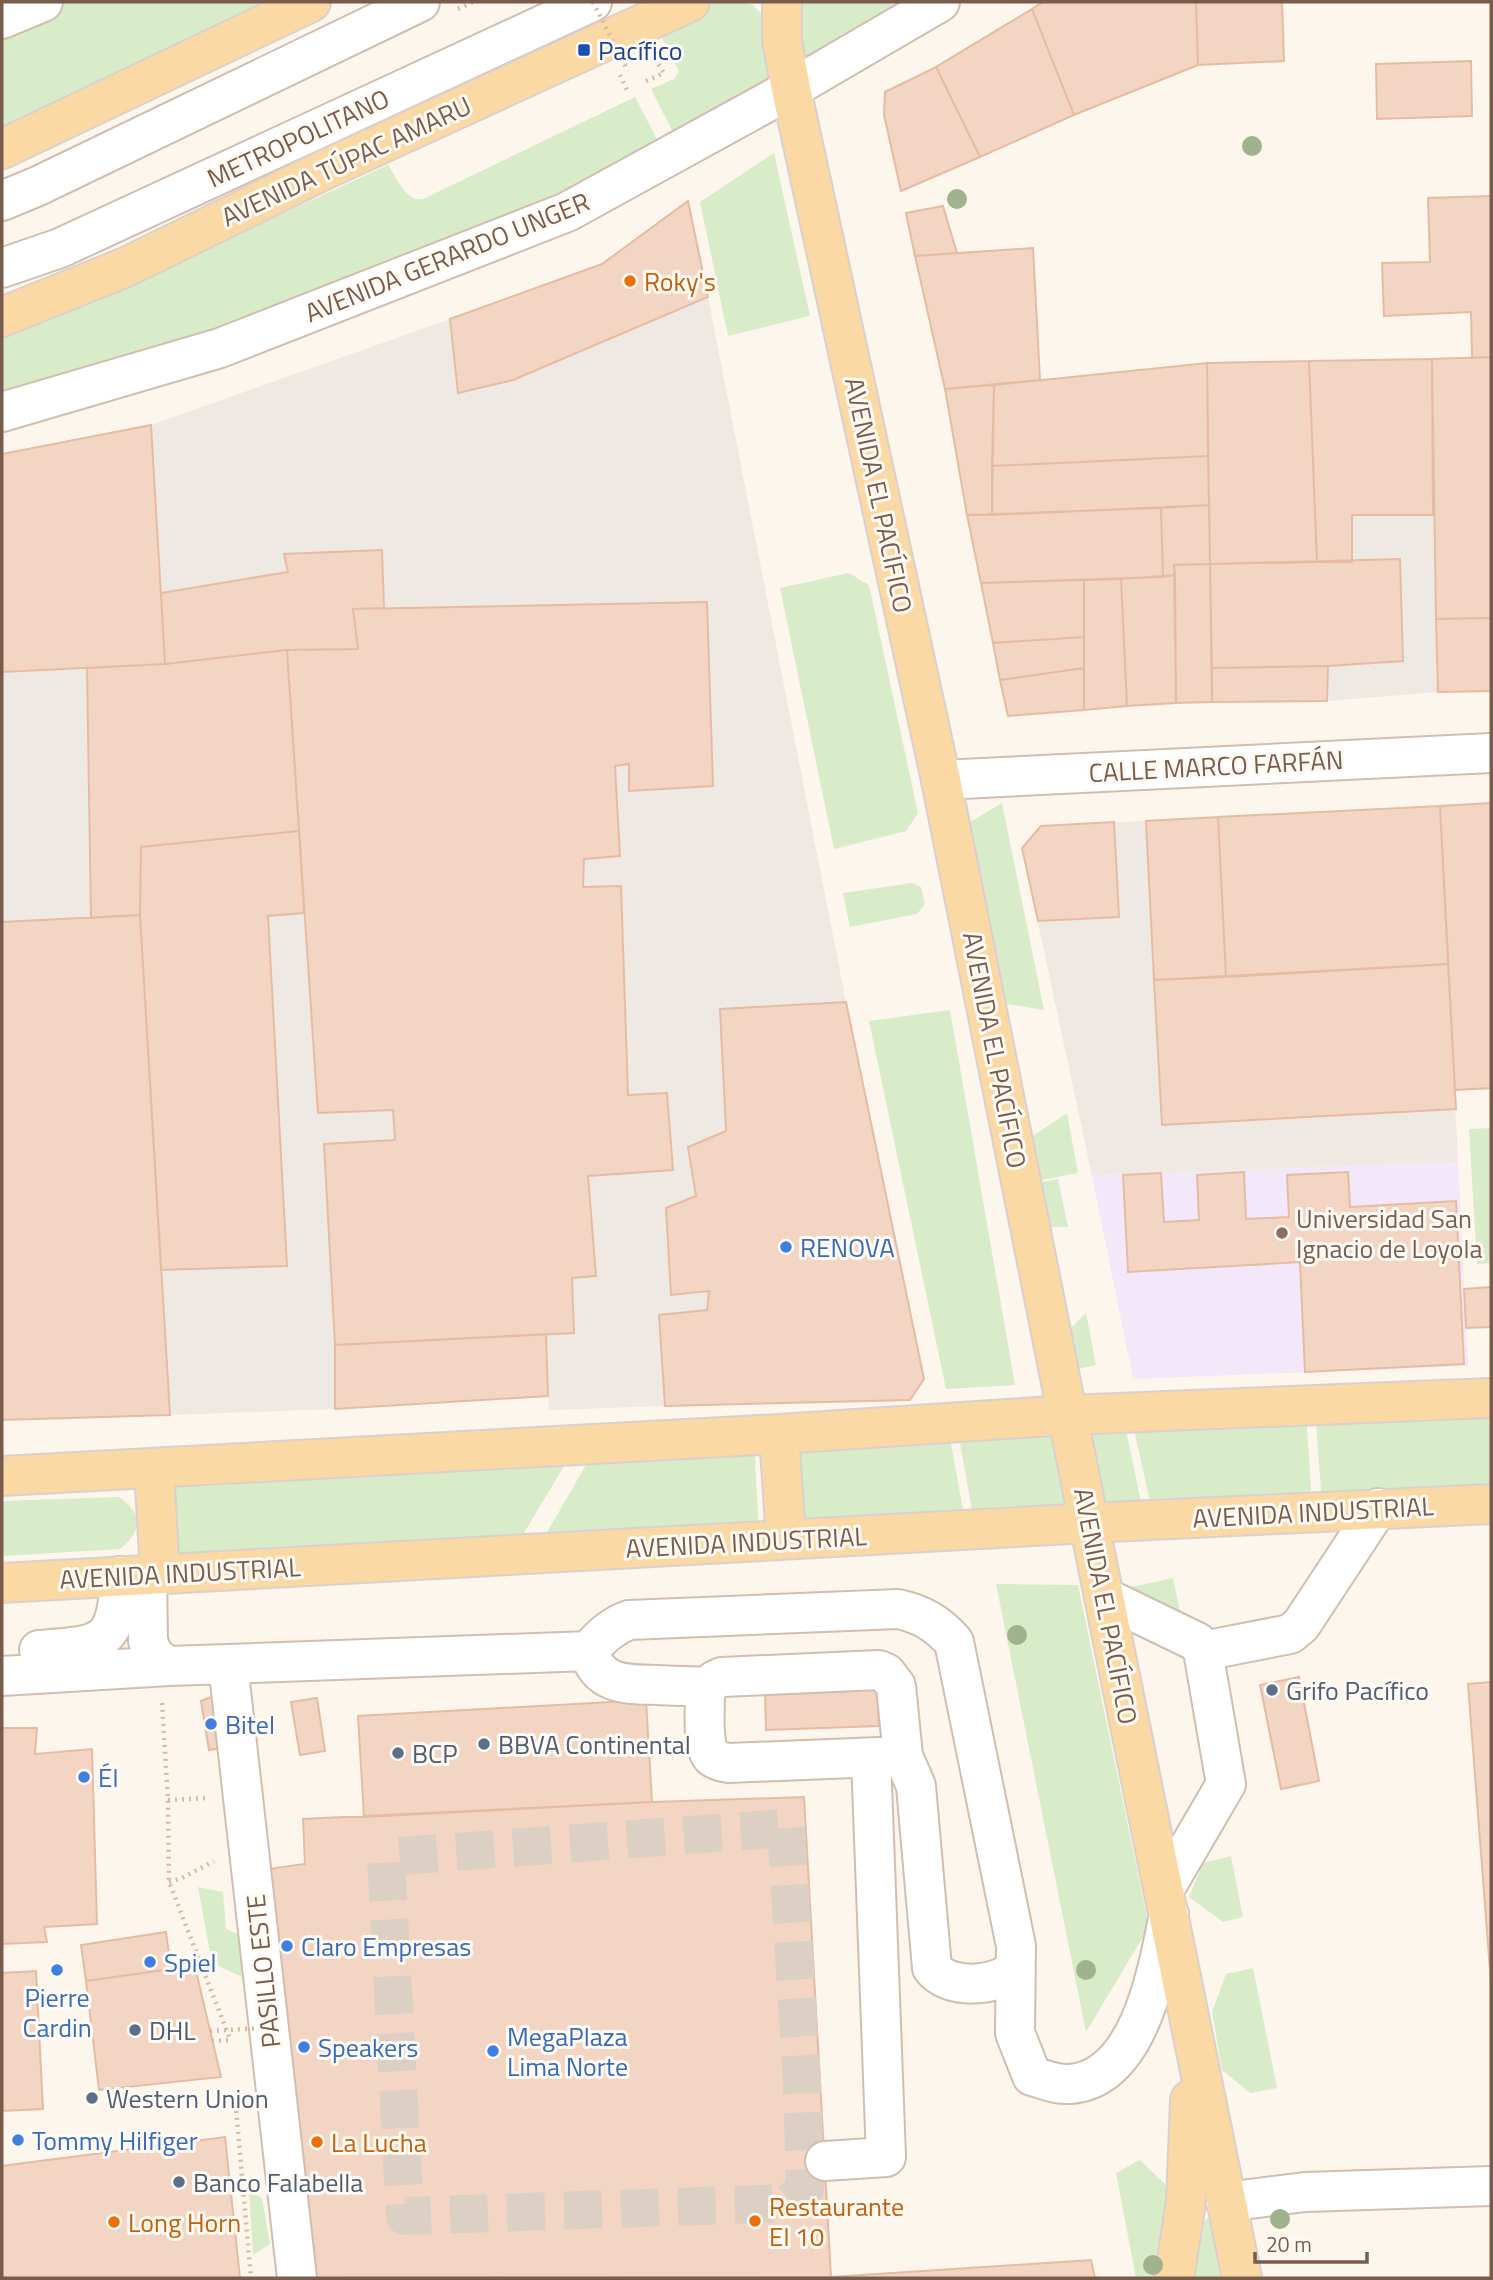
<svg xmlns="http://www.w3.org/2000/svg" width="1493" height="2280" viewBox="0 0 1493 2280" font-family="'Titillium Web',sans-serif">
  <rect width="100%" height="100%" fill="#fdf6ec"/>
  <path fill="#efe9e4" d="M708,297L846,1002L720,1009L726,1131L688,1147L696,1196L666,1209L671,1295L709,1291L707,1310L659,1315L665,1406L549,1410L546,1334L574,1333L572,1278L595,1276L588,1176L673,1170L667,1094L628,1095L621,887H583L584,859L620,855L615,766L629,764V791L713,786L707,603L384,608L381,550L285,554L288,572L161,593L151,425L450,319L458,393L513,380Z
    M1352,515H1433L1438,692L1327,701L1328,666L1352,562Z
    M87,668L91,918L2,922V672Z
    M1440,806L1458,1162L1092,1176L1022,848L1041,826Z
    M304,913L318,1112L393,1110L395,1140L324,1144L335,1345V1409L170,1415L161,1270L287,1266L268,916Z"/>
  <path fill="#f3e8fa" d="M1458,1162L1468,1366L1133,1379L1092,1176Z"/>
  <path fill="#d8ecc9" d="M61,2H298L2,141V26Z
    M702,2C715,2 732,0 745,2C771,7 780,66 786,87L679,144L651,89L674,79L679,72L655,24Z
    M789,2H927L797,79Z
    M635,97L664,153L231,337L2,399V337L154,273L388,165C396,177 407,203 423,199Z
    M774,153L810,316L728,336L700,202Z
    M849,573L869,585L918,813L906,831L834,849L780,588Z
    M1002,803L1044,1010L989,1001L955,831Z
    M912,883L921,887L925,904L917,914L850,927L843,893Z
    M950,1010L1015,1385L946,1389L869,1021Z
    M1067,1113L1078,1173L1022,1184L1015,1148Z
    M1491,1128V1263L1477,1264L1469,1129Z
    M1058,1179L1068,1227H1050L1045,1221L1038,1183Z
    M1086,1313L1096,1365L1077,1369L1070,1334L1071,1328Z
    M1491,1400V1497L1322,1504L1315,1409Z
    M1306,1410L1312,1506L1153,1515L1131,1416Z
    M1123,1416L1144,1516L1092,1519L1074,1419Z
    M1066,1418L1084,1520L975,1526L957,1427Z
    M948,1427L966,1526L769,1537L764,1439Z
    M754,1441L759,1533L538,1548L594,1451Z
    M573,1451L515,1548L170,1566L164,1475Z
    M119,1497C143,1513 142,1532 120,1549L2,1556V1501Z
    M1173,1578L1181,1616L1131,1587Z
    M996,1584L1078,1585L1149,1927L1086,2032Z
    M1231,1856L1243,1917L1223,1922L1189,1897L1203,1863Z
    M198,1887L223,1892L226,1929L238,1934L242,1977L212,1963Z
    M1253,1968L1277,2088L1250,2093L1222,2070L1212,2012L1226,1974Z
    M1140,2160L1164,2183L1171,2201L1166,2278H1136L1116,2173Z
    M249,2191L262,2198L270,2244L253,2255Z
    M1207,2218L1212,2221L1224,2278H1190L1203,2223Z"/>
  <path fill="#f3d5c3" stroke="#e6bba3" stroke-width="2" d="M1043,2H1196L1198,65L1074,115L1032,9Z
    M1196,2H1282L1284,61L1198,65Z
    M1032,9L1074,115L980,157L936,67Z
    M1471,61L1472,116L1377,119L1376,64Z
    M936,67L980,157L901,191L884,115L885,92Z
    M1491,196V357L1472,358L1471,312L1384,316L1382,263L1430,262L1428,198Z
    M688,201L708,297L513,380L458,393L450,319L602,264Z
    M943,206L957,253L915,256L906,213Z
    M1033,248L1040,380L945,389L915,256Z
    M1491,357V618L1436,619L1432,359Z
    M1432,359L1433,515H1352V562H1317L1309,361Z
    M1309,361L1317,562L1210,564L1207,363Z
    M1207,363L1208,456L992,466L994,385Z
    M994,385L992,515H967L945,389Z
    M151,425L165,664L2,672V454Z
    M1208,456L1209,505L992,515V466Z
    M1209,505L1210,564L1174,565L1175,575L1163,577L1161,508Z
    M1161,508L1163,577L981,583L967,515Z
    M382,550L384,608L353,609L358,649L287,650L165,664L161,593L288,572L284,554Z
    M1400,559L1403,661L1328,666L1212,668L1210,564Z
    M1210,564L1212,702L1176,703L1174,565Z
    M1175,575L1176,703L1127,706L1121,579Z
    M1121,579L1127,706L1084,710V580Z
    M1084,580V637L993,643L981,583Z
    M707,602L713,786L629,791V764L615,766L620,856L584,859L583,887L621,886L628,1095L667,1093L673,1170L588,1176L596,1276L572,1278L574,1333L335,1345L324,1144L395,1140L393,1110L318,1113L287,650L358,649L353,609Z
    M1491,618V691L1438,692L1436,619Z
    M1084,637V668L1000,680L993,643Z
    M287,650L299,831L141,847L140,915L91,918L87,668L165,664Z
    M1328,666L1327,701L1212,702V668Z
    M1084,668V710L1008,716L1000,680Z
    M1491,803V1088L1455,1090L1440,806Z
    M1440,806L1448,964L1226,977L1218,817Z
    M1218,817L1226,977L1154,980L1146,821Z
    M1114,822L1119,917L1038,921L1022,848L1041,826Z
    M299,831L304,913L268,916L287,1266L161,1270L140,915L141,847Z
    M140,915L170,1415L2,1420V922Z
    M1448,964L1456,1109L1162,1125L1154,980Z
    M846,1002L924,1379L910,1400L665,1406L659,1315L707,1310L709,1291L671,1295L666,1208L696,1196L688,1147L726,1131L720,1009Z
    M1244,1172L1246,1219L1289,1217L1287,1175L1348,1172L1350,1207L1456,1201L1464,1364L1305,1372L1300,1262L1128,1272L1123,1175L1161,1173L1164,1222L1199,1220L1197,1175Z
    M1491,1287V1327L1466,1328L1464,1289Z
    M546,1334L548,1396L335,1409V1345Z
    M1299,1677L1319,1781L1281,1789L1260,1685Z
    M1491,1682V1983L1468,1684Z
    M877,1688L879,1726L766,1730L765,1692Z
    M214,1696L222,1748L209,1750L201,1701Z
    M317,1698L325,1751L300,1755L291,1702Z
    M646,1700L652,1802L364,1817L358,1716Z
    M2,1728H37L35,1754L92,1749L97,1924L44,1927L47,1942L2,1944Z
    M804,1797L831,2277L316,2278L314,2246L298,2245L261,1870L305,1864L303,1819L652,1802Z
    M166,1932L171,1969L86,1981L81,1945Z
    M171,1969L196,1971L221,2077L99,2090L86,1981Z
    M36,1971L43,2109L2,2111V1973Z
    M225,2137L240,2278H2V2166Z
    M1091,2260L1095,2278H756L831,2277Z"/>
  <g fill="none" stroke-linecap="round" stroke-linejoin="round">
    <path stroke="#dcd0c4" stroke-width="38" stroke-dasharray="38 19" stroke-linecap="butt" d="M786,1828L802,2082L805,2189L789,2203L405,2216L386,1857Z"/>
    <defs>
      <path id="minor" d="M2,19L43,2
        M2,201L38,186L420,2
        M2,268L60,248L592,2
        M2,412L220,348L567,212L791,89L940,2
        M941,780L1491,753
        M147,1575L148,1641C152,1654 157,1660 169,1666
        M1104,1597L1197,1642L1203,1651L1226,1784L1164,1890
        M39,1650C103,1645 117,1646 120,1576
        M589,1651C598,1686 627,1684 657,1685C674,1686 690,1686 707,1687
        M1203,1651L1290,1634L1301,1625L1378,1508
        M228,1664L297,2278
        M2,1676L169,1666L589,1651C600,1637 612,1626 629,1620L898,1609C922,1614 938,1624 954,1642L1016,1946L1015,2033L1032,2076C1043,2079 1057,2085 1069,2084C1140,2080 1158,1968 1169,1914
        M903,1756L729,1763C723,1762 717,1761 712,1757C702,1748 705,1708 705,1694C708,1684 713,1680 722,1677L879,1670L886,1673L896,1686L903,1756L916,1786L932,1968C949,1990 995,1987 1014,1970
        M825,2161L886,2157L871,1758
        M1226,2202L1305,2192L1491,2186"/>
      <path id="major" d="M782,2V41L791,89L941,780L1089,1523L1242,2278
        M2,149L311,2
        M2,317L126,267L326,169L690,2
        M779,1434L786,1539
        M154,1468L160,1574
        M2,1476L779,1434L1068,1415L1491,1398
        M2,1583L1089,1523L1491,1504
        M1174,2278L1186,2202L1190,2100"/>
    </defs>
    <use href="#minor" stroke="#d1beb0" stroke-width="42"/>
    <use href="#major" stroke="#dad1cd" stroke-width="42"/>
    <path stroke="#d9b8a5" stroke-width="4.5" stroke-dasharray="2 5" stroke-linecap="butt" d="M458,9L473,2
      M620,75L627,90
      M646,81L664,73L654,58
      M162,1703L168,1800L169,1882L230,2039
      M168,1800L206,1798
      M169,1882L182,1878L214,1861
      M212,2041L231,2040
      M235,2097L251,2278"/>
    <use href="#minor" stroke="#fff" stroke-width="38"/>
    <use href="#major" stroke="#fbd9a5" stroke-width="38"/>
    <path stroke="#d9b8a5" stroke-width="4.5" stroke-dasharray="2 5" stroke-linecap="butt" d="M593,2L628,71
      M210,2031L277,2027"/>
  </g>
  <g fill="#a0b28e">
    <circle cx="1252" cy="146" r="10"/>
    <circle cx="957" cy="199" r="10"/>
    <circle cx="1017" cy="1635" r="10"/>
    <circle cx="1086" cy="1970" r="10"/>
    <circle cx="1280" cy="2219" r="10"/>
    <circle cx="1153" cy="2265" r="10"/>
  </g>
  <rect fill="#1a4fb4" stroke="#fffaf3" stroke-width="2.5" x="577" y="43" width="14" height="14" rx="3.5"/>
  <g fill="#e8710a" stroke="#fffaf3" stroke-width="2.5">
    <circle cx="630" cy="281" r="7"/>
    <circle cx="317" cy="2142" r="7"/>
    <circle cx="755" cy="2221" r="7"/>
    <circle cx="114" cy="2222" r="7"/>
  </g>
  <circle fill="#8d6e63" stroke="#fffaf3" stroke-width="2.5" cx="1282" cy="1233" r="7"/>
  <g fill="#3f7fe0" stroke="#fffaf3" stroke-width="2.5">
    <circle cx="786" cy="1247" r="7"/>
    <circle cx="211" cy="1724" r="7"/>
    <circle cx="84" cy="1777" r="7"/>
    <circle cx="287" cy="1946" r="7"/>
    <circle cx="150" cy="1962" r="7"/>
    <circle cx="57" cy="1970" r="7"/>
    <circle cx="304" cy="2047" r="7"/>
    <circle cx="493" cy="2051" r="7"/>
    <circle cx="18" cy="2140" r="7"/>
  </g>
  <g fill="#5c6f8a" stroke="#fffaf3" stroke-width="2.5">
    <circle cx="1272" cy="1690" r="7"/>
    <circle cx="484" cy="1744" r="7"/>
    <circle cx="398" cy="1753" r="7"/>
    <circle cx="135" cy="2030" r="7"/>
    <circle cx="92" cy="2098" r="7"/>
    <circle cx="179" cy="2182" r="7"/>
  </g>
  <g text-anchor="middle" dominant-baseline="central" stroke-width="6" stroke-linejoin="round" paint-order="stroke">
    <g font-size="26" fill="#164399" stroke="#fffaf3" text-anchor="start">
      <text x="598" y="50">Pacífico</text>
    </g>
    <g font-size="26" fill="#7a5c4d" stroke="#fffaf3">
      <text transform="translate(298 138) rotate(-25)">METROPOLITANO</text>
      <text transform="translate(346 161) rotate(-25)">AVENIDA TÚPAC AMARU</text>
      <text transform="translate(447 257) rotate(-22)">AVENIDA GERARDO UNGER</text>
      <text transform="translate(879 495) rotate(78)">AVENIDA EL PACÍFICO</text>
      <text transform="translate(1216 766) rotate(-3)">CALLE MARCO FARFÁN</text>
      <text transform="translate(995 1050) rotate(79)">AVENIDA EL PACÍFICO</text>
      <text transform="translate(1313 1512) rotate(-3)">AVENIDA INDUSTRIAL</text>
      <text transform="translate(746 1542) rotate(-3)">AVENIDA INDUSTRIAL</text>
      <text transform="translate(180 1573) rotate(-3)">AVENIDA INDUSTRIAL</text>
      <text transform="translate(1106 1606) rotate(79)">AVENIDA EL PACÍFICO</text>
      <text transform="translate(263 1971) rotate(-96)">PASILLO ESTE</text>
    </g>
    <g font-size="26" fill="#c56008" stroke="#fffaf3" text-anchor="start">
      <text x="644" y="281">Roky's</text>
      <text x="331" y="2142">La Lucha</text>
      <text x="769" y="2206">Restaurante<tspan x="769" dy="30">El 10</tspan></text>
      <text x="128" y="2222">Long Horn</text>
    </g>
    <g font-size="26" fill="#785e54" stroke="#fffaf3" text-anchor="start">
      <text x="1296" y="1218">Universidad San<tspan x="1296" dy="30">Ignacio de Loyola</tspan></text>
    </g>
    <g font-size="26" fill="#366cbe" stroke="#fffaf3" text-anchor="start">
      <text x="800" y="1247">RENOVA</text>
      <text x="225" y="1724">Bitel</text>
      <text x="98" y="1777">Él</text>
      <text x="301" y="1946">Claro Empresas</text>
      <text x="164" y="1962">Spiel</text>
      <text x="57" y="1997" text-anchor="middle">Pierre<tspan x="57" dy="30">Cardin</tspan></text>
      <text x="507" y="2036">MegaPlaza<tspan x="507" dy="30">Lima Norte</tspan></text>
      <text x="318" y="2047">Speakers</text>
      <text x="32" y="2140">Tommy Hilfiger</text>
    </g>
    <g font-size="26" fill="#4e5e75" stroke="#fffaf3" text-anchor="start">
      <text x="1286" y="1690">Grifo Pacífico</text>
      <text x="498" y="1744">BBVA Continental</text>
      <text x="412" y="1753">BCP</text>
      <text x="149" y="2030">DHL</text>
      <text x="106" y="2098">Western Union</text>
      <text x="193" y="2182">Banco Falabella</text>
    </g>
  </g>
  <rect width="1493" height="2280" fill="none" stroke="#7a5c4d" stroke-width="7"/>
  <path d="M1255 2252v10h112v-10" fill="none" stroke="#7a5c4d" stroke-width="3.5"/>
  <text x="1266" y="2252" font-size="21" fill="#7a5c4d" stroke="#fffaf3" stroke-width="5" paint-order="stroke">20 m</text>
</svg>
